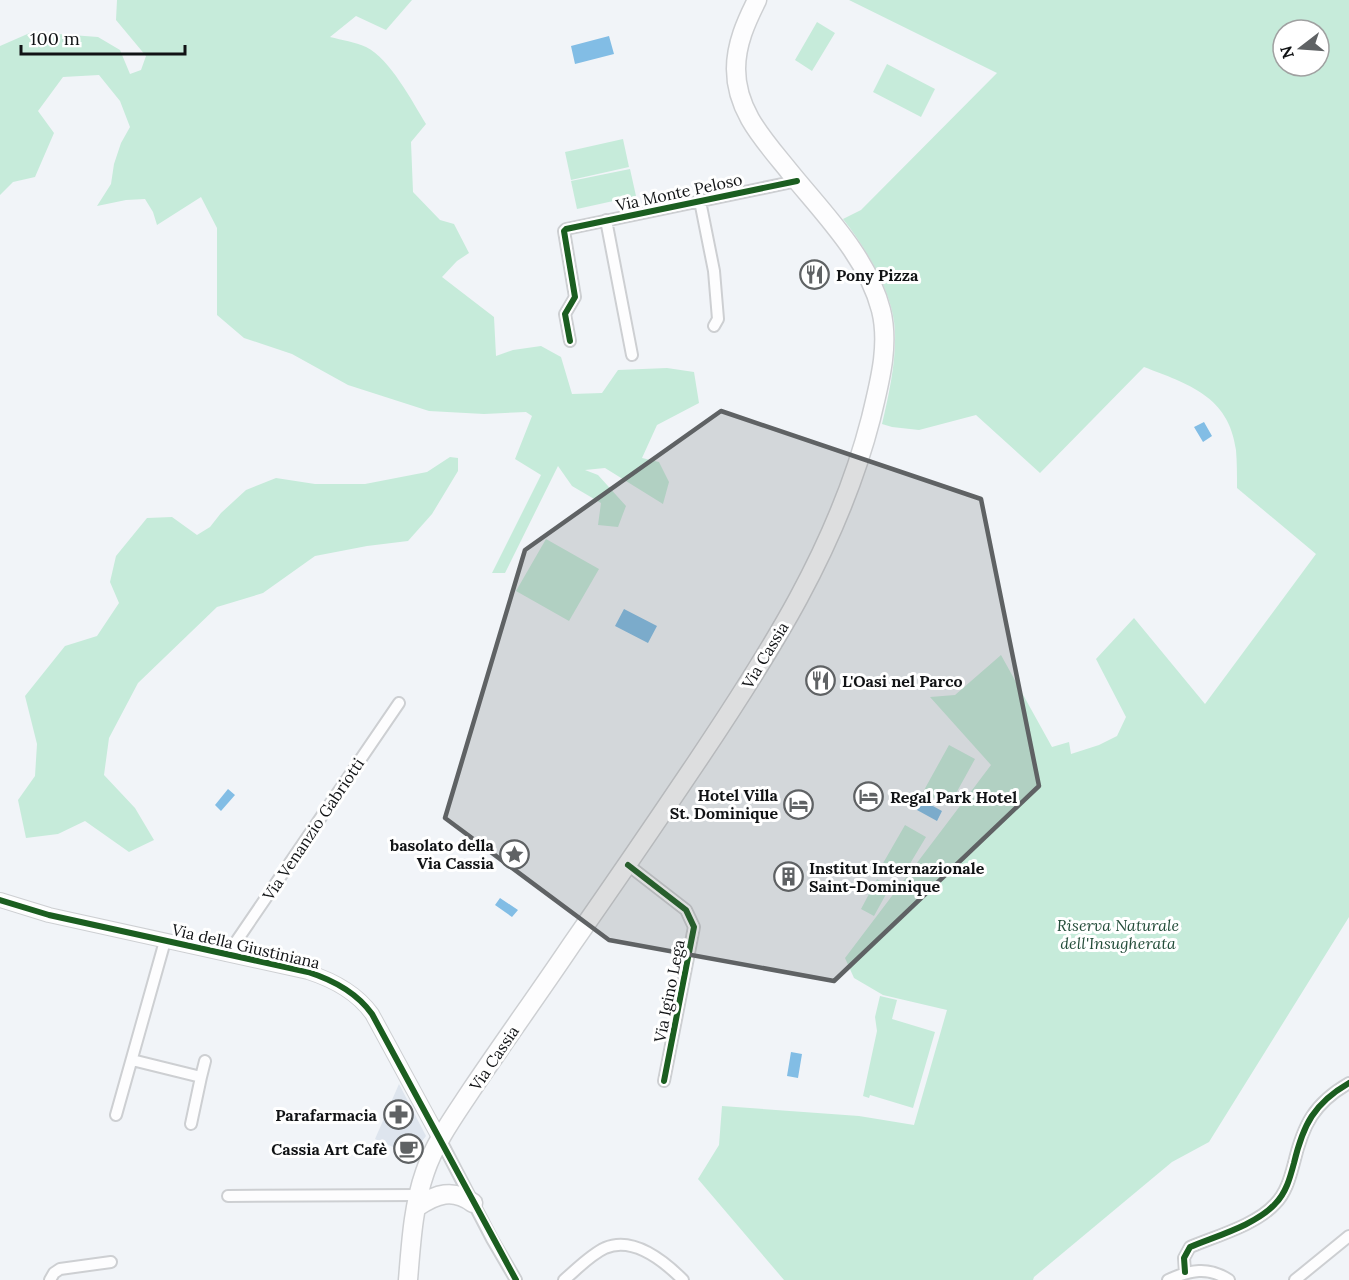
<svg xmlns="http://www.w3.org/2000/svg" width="1349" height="1280" viewBox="0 0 1349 1280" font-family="Lora,serif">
  <rect width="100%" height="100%" fill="#f1f4f8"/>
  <path fill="#dee5ee" d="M399,1084L426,1136L411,1155L375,1139Z"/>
  <path fill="#c6ebda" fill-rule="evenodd" d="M117,0H412L386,30L356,16L330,37C342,40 355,42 366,47C390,59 412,101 426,124L411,142L413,192L440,220L454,224L469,253L457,261L442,277L494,317L496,356L513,350L541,346L561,357L572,394L602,393L618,370L667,368L694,372L699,403L657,425L642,458L659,462L669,482L663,504L605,468L585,470L598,475L626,506L618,527L598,525L601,503L572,486L558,466L505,573H492L541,475L515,459L532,416L526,412L484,414L429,411L348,385L292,354L244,338L217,315V228L201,197L157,225L153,212L145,199L126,200L97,206L111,184L114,164L121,143L130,127L120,101L99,75L63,77L38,111L54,133L35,177L13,182L0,195V46L32,32L98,37L120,50L130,74L141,70L146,56L116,20Z
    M849,0H1349V917L1209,1142L1172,1162L1034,1277L1033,1280H784L698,1179L719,1145L722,1106L859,1116L914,1125L947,1010L883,995L854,978L845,958L991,765L930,697L955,695L1001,655L1052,747L1069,742L1071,754L1099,745L1117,736L1126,717L1096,659L1134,618L1205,704L1316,554L1237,488C1237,475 1237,462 1236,450C1229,396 1188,384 1144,367L1040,473L976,415L919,430L892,427L882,424C889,394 896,363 895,332C894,294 866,248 843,219L861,210L997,73ZM1283,30H1319V66H1283Z
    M817,22L835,33L812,71L795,60Z
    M887,64L935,89L921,117L873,92Z
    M623,139L629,167L571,180L565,152Z
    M630,169L636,196L577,209L571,181Z
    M450,457L458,458V471L432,514L408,541L367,546L315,556L263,593L217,607L138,683L109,738L104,775L135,808L154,840L129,852L85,821L58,834L26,838L18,800L35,776L37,744L25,696L65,646L97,636L119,603L110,582L116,556L147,518L172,517L197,535L210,527L221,513L246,490L276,478L315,484H365L427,472Z
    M546,539L599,569L569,621L516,591Z
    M949,745L975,759L949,806L923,792Z
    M905,825L926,837L902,877L882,865Z
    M877,879L890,887L874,916L861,909Z
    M880,996L897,1000L892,1019L935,1032L913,1108L870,1095L869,1098L863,1096L877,1031L875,1017Z"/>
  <path fill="#82bde5" d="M609,36L614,54L575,64L571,46Z
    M1204,422L1212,436L1203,442L1194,427Z
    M624,609L657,626L648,643L615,626Z
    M228,789L235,795L221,811L215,805Z
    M922,800L942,811L937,821L917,810Z
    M500,898L518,910L512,917L495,905Z
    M791,1052L802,1054L798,1078L787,1076Z"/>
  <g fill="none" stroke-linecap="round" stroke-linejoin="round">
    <defs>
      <path id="minor" d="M700,201L714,271L718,319L714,326
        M606,220L632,355
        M570,341L565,314L575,297L564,231L566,229L797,181
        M628,865L686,910L694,927L664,1081
        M227,955L399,703
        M132,1060L201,1077L191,1124
        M201,1077L205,1061
        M116,1115L165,941
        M440,1139L492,1239L516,1280
        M228,1196L419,1195
        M1185,1272L1184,1258L1190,1247C1216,1236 1256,1225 1275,1204C1286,1193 1290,1178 1294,1163C1303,1125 1314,1103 1349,1083
        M50,1280L54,1273L60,1269L111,1262
        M564,1280C577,1269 590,1255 605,1248C633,1236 664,1261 683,1280
        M1168,1280C1190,1270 1208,1266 1229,1280
        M1295,1280L1349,1236"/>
      <path id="tertiary" d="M0,900L49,915L308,972C333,980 357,993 372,1014L440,1139"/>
      <path id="primary" d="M417,1207C436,1194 453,1188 473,1203
        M408,1280C411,1244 413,1206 425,1172C435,1142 455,1115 472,1089C505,1040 539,993 572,944C614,884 655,824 696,763C769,654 838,547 871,418C879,384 890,346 881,310C867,256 823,213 789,171C764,140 736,111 736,69C736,44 746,22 757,0"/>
    </defs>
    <use href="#minor" stroke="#cdcfd2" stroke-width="14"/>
    <use href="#tertiary" stroke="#cdcfd2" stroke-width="16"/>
    <use href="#primary" stroke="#cdcfd2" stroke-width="21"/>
    <use href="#minor" stroke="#fdfdfe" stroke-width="10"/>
    <use href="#tertiary" stroke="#fdfdfe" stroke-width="14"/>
    <use href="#primary" stroke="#fdfdfe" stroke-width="18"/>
    <defs>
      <path id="cycleway" d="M570,341L565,314L575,297L564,231L566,229L797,181
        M628,865L686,910L694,927L664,1081
        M0,900L49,915L308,972C333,980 357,993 372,1014L516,1280
        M1185,1272L1184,1258L1190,1247C1216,1236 1256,1225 1275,1204C1286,1193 1290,1178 1294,1163C1303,1125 1314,1103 1349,1083"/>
    </defs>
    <use href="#cycleway" stroke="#fff" stroke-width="10"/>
    <use href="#cycleway" stroke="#1b5e20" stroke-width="6"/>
  </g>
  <path fill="#5f6264" fill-opacity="0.2" stroke="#5f6264" stroke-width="4.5" stroke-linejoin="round" d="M721,411L981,499L1039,786L834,981L609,940L445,818L525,550Z"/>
  <defs>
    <symbol id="restaurant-ring" viewBox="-11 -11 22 22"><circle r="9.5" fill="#fff" stroke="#5f6264" stroke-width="1.5"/><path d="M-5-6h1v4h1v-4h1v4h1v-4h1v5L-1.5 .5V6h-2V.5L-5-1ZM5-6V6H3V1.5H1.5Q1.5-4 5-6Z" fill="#5f6264"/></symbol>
    <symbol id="hotel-ring" viewBox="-11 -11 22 22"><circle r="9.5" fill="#fff" stroke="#5f6264" stroke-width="1.5"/><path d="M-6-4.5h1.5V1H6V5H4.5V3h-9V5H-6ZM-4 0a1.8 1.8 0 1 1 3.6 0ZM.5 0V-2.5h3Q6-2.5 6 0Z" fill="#5f6264"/></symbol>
    <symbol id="sight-ring" viewBox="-11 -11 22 22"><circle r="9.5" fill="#fff" stroke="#5f6264" stroke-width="1.5"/><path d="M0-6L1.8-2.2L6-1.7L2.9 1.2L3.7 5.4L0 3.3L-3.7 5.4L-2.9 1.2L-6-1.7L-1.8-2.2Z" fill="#5f6264"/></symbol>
    <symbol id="building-ring" viewBox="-11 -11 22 22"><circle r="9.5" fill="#fff" stroke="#5f6264" stroke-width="1.5"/><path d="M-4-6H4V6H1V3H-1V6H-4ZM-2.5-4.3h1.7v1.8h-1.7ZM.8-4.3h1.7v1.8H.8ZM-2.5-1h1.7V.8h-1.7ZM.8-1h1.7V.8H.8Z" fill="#5f6264"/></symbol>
    <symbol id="pharmacy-ring" viewBox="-11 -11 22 22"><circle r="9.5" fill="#fff" stroke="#5f6264" stroke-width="1.5"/><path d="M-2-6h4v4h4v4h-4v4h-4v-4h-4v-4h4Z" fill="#5f6264"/></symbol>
    <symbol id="cafe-ring" viewBox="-11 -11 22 22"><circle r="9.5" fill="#fff" stroke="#5f6264" stroke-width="1.5"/><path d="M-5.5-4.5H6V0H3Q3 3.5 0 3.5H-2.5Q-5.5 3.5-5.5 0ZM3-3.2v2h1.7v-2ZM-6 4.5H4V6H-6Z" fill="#5f6264"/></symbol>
  </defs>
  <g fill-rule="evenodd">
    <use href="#restaurant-ring" x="798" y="258" width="33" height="33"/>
    <use href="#restaurant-ring" x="804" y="664" width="33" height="33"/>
    <use href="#hotel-ring" x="852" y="780" width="33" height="33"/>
    <use href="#hotel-ring" x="782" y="788" width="33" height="33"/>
    <use href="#sight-ring" x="498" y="838" width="33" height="33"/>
    <use href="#building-ring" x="772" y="860" width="33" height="33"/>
    <use href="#pharmacy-ring" x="382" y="1098" width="33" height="33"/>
    <use href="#cafe-ring" x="392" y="1132" width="33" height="33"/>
  </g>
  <g text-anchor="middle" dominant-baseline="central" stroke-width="6" stroke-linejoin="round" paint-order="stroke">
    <g font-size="16" fill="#111315" stroke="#fff">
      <text transform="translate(679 192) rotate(-12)">Via Monte Peloso</text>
      <text transform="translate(765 655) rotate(-59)">Via Cassia</text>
      <text transform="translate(313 829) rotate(-56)">Via Venanzio Gabriotti</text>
      <text transform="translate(246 946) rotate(13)">Via della Giustiniana</text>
      <text transform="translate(669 991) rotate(-79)">Via Igino Lega</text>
      <text transform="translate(494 1058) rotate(-56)">Via Cassia</text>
    </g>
    <g font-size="16" font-weight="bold" fill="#111315" stroke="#fff" text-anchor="start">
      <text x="836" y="275">Pony Pizza</text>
      <text x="842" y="681">L'Oasi nel Parco</text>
      <text x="778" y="795" text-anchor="end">Hotel Villa<tspan x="778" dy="18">St. Dominique</tspan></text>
      <text x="890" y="797">Regal Park Hotel</text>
      <text x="494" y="845" text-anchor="end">basolato della<tspan x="494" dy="18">Via Cassia</tspan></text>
      <text x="809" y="868">Institut Internazionale<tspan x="809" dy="18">Saint-Dominique</tspan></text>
      <text x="377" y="1115" text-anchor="end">Parafarmacia</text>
      <text x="387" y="1149" text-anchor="end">Cassia Art Cafè</text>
    </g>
    <g font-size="16" font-style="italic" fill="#234c39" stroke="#fff">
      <text x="1118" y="925">Riserva Naturale<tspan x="1118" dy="18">dell'Insugherata</tspan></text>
    </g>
  </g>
  <g transform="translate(1301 48) rotate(253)"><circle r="28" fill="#ffffff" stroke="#a0a1a1" stroke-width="1.5"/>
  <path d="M0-4.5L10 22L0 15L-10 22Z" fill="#5f6264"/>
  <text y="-9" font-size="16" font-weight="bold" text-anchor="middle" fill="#111315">N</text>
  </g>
  <path d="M21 45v9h164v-9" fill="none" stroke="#111315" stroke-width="3"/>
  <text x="30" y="45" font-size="18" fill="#111315" stroke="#ffffff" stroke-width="4.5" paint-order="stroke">100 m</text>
</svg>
